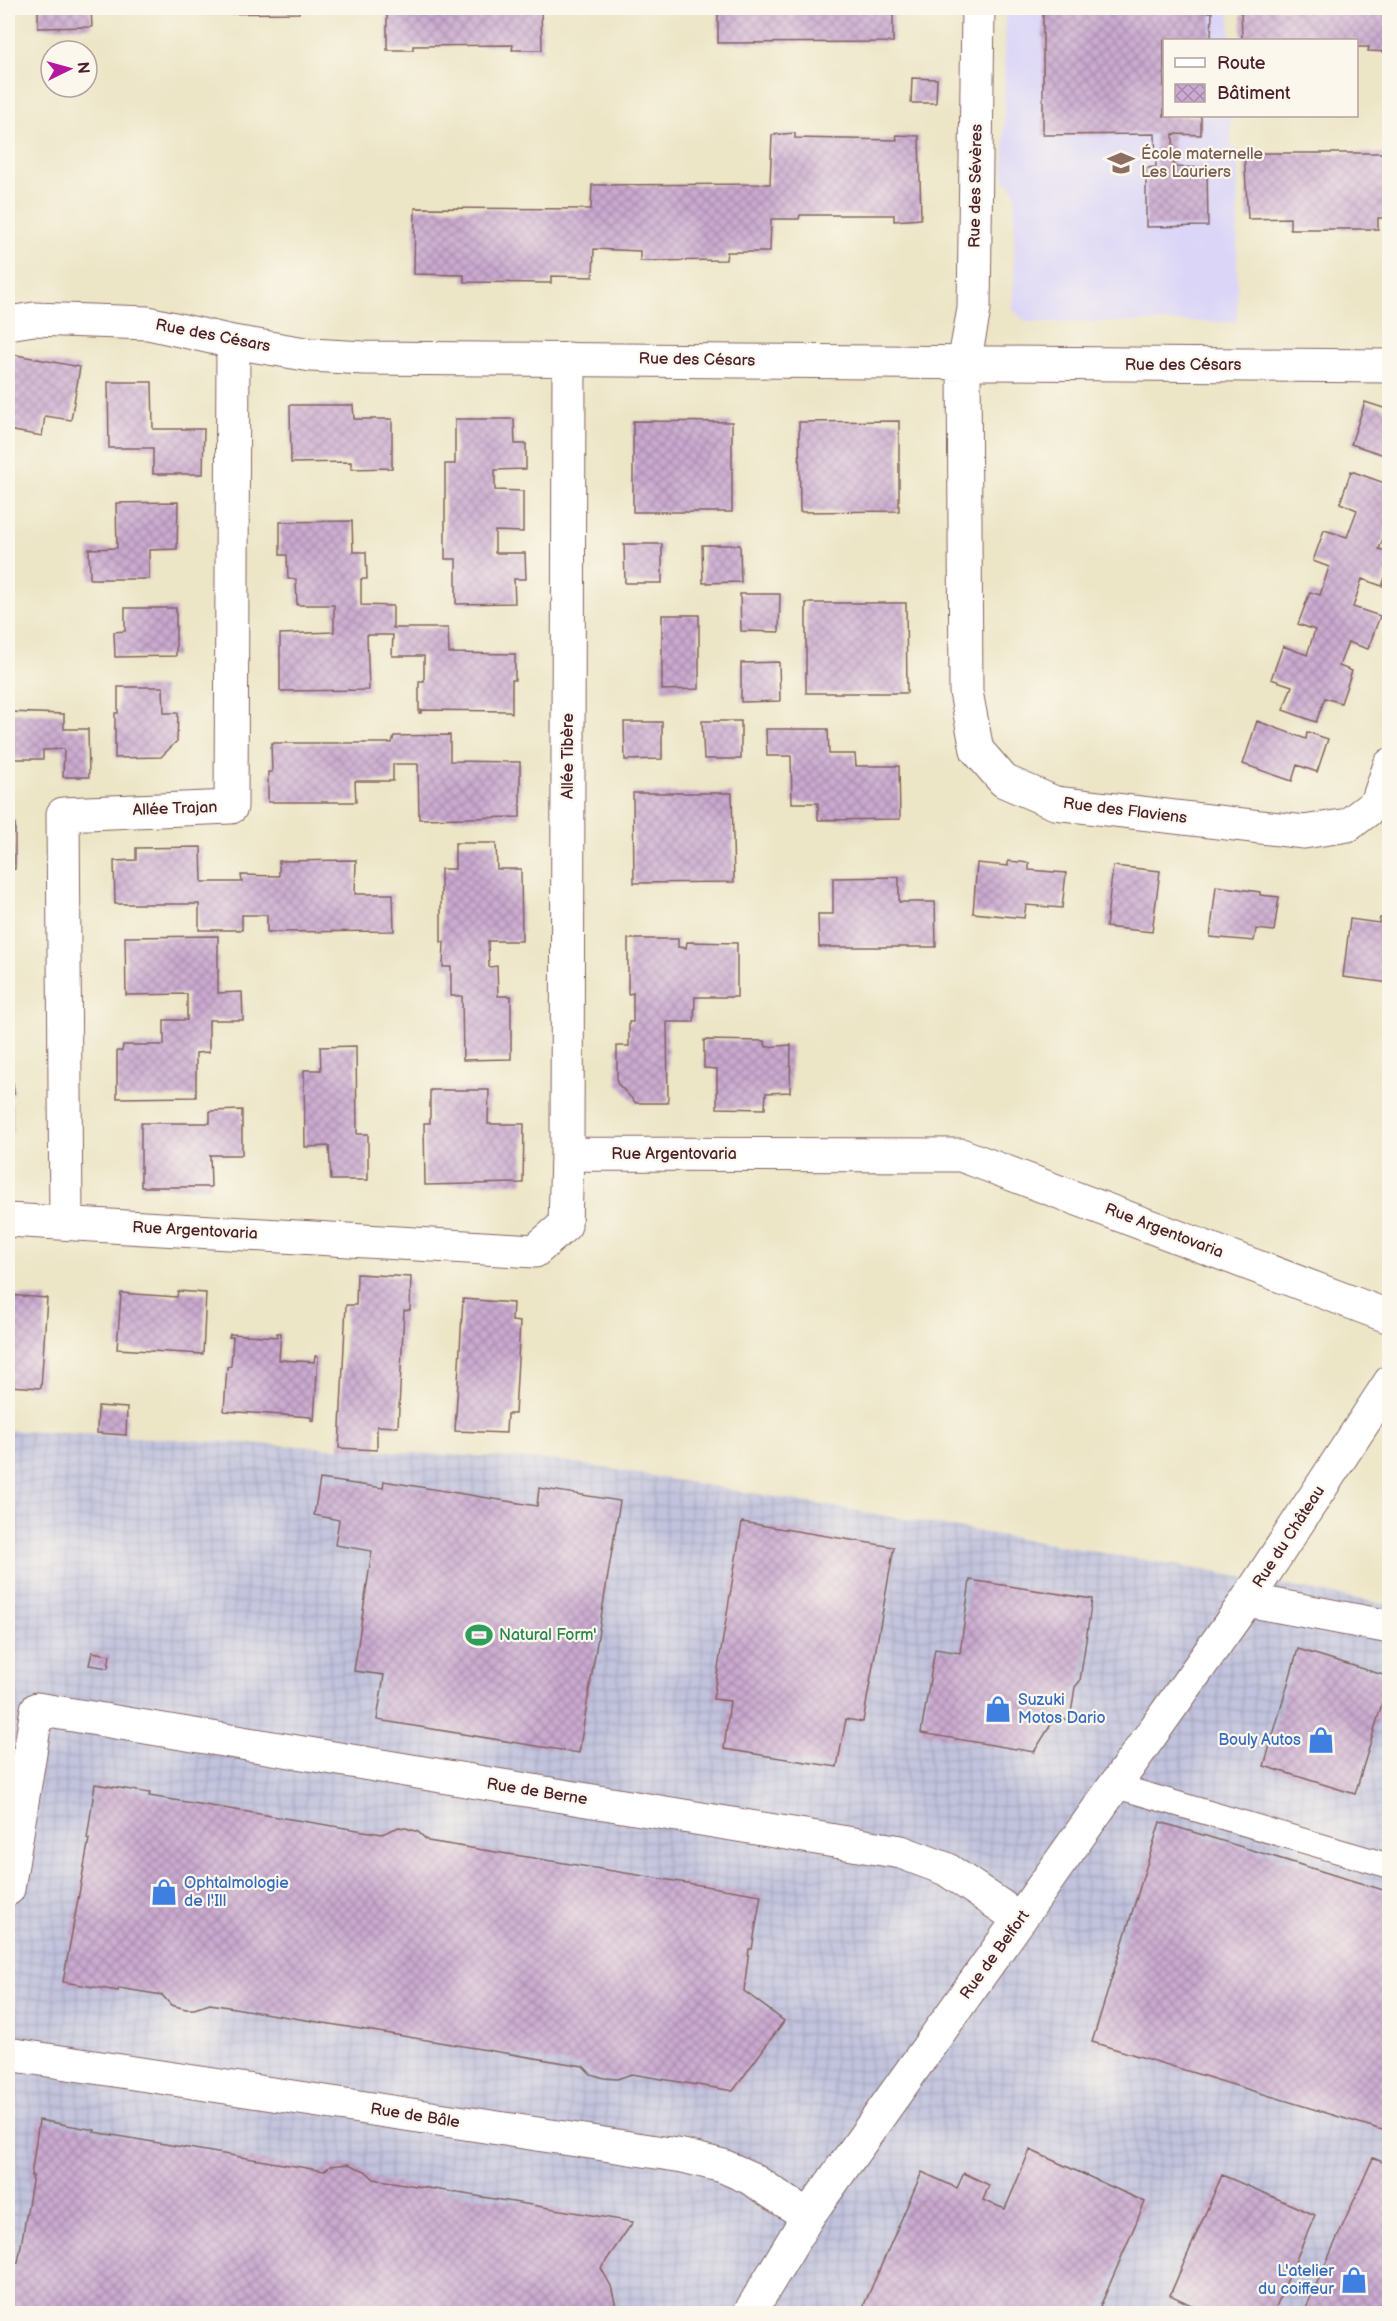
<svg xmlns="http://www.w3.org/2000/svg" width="1397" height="2321" viewBox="0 0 1397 2321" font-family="'Balsamiq Sans',sans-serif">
  <defs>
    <pattern id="industrial-grid" width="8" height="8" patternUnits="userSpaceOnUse" patternTransform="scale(1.5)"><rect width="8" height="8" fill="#c1c2dd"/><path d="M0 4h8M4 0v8" fill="none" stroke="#a7a6be"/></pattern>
    <pattern id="building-cross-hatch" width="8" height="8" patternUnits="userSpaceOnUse" patternTransform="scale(1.5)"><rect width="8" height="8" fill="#caaad0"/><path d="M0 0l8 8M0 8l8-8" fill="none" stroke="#a68aa9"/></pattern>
  </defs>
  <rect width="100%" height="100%" fill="#fbf7ec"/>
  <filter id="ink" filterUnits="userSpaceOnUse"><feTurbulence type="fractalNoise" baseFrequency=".0167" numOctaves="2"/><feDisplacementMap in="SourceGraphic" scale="12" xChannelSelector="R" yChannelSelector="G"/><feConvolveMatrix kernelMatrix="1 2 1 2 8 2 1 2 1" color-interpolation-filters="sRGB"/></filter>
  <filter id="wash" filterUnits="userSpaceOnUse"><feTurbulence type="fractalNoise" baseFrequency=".008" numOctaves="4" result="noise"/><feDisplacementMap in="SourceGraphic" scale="24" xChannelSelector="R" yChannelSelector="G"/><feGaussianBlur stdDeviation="1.35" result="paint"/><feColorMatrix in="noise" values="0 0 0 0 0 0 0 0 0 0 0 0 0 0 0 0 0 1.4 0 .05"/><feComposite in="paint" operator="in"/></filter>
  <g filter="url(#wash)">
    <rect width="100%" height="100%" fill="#ece5c6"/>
    <path fill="#dbd6f7" d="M1005,8H1230V40H1164V116H1231V148L1238,149L1237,322H1026L1013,310L1015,192L1004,178Z"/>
    <path fill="url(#industrial-grid)" d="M8,1430L563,1461L1209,1571L1389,1605V2313H8Z"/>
    <g id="blocks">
      <path fill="url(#building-cross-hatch)" d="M38,8H91L92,27L38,28Z
        M201,8H299V13L201,14Z
        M387,8H541L542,50H512L513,45L413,46V50H387Z
        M718,8H893V42L718,43Z
        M1043,8H1202V12H1212L1211,38L1200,39V40H1164V116H1201V135L1173,134L1174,167L1207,168L1208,226L1146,227V168L1156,167L1155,134L1043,135Z
        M1241,8H1390V52L1368,51L1369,47H1356V40H1242Z
        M912,78L937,79L936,103H911Z
        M795,133V138L897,140L896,135L919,136L921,219L894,221V215H800L799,219H771L770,252H727L726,260L640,261V251L594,249L593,277L551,276V283L464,282V275L414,274L415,208L591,209L592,185L770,184L772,135Z
        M1244,153H1390V218H1378V229H1290V218L1248,219Z
        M11,354L80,367L71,420L45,416L42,436L8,430V366Z
        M108,382H152L153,429H204L203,474H153V448H109Z
        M1365,402L1390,410V457L1351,444Z
        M290,405H353L354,419H392V468L351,469V462L291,463Z
        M455,419H514L515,444H526V469L495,470V490L523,491V532L495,531V553H525L526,579H514L515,603L456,604V559H445V464H455Z
        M633,421L732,422V512H633Z
        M899,421V511L800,512L799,422Z
        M1351,471L1390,485V521L1379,549L1390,552V564L1382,586L1362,579L1353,607L1380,616L1368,649L1348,642L1339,666L1352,671L1341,703L1325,698L1316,722L1283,710L1292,686L1271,679L1283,646L1307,655L1315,630L1298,624L1310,592L1320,595L1329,567L1313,561L1324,530L1347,537L1357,510L1340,503Z
        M178,502L177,549L149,550V579H90L89,549L117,548L116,503Z
        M352,521L353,552H366L367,579H361V605L393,606V628H448L449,653L515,654V680H512V713L509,711L421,710V713H419V681H424V656H392L393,635H367L369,690L280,691V634L334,632V605H297L296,579H288L287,555H280V522Z
        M624,544H662V583H625Z
        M702,545H740L741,582L703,583Z
        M740,594H780L779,632L741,631Z
        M806,603H906L907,693H806Z
        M125,608H176V656L115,657L114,632L125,631Z
        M662,615H699V689L662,690Z
        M779,662L780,701L741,702V663Z
        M118,687H163L164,713H178L177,741L161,757L115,758V713H118Z
        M8,712L64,714V729H88L89,777H63L64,749L43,750V759H8Z
        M702,721H741V759H704Z
        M1257,721L1306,739L1307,732L1328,739L1317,772L1297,765L1292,781L1243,764Z
        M624,722H662V759L625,760Z
        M766,729H828L829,754H855L856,766H899L900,819L818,820V803H792L791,756H767Z
        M450,735V761L520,762V817L419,819L418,764H393V781H355L356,802H268V772H272L271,743H392L394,736Z
        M633,793H732L734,882L634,883Z
        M8,822H15V869L8,870Z
        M455,843H496L497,869H521L522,941H488L489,967L497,966L498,996H511V1059L463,1060L462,996H451V967H443L444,942H441V869H455Z
        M201,847L202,882H242L241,875L279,876V861L356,860L355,894H393L394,931L267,932V915H242V930H199V904H115L114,861L136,860V848Z
        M1008,861L1029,863V870L1066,873L1062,908L1026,905L1024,918L973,913L977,863L1008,866Z
        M1113,866L1160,871L1152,932L1106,927Z
        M899,877V902H935L936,947H819L818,914H833V878Z
        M1216,886L1260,892V895L1279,897L1274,931L1256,929L1254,941L1210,937Z
        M1380,918L1390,919V983L1343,977L1350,919L1379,923Z
        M218,936V993L242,992L243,1020H209V1052L196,1053V1097L117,1098V1051H122L123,1045H164V1020H187V994L126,995L125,937Z
        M628,939H678V947L686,948L687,942L737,943V997H695L694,1022H667L668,1103H636L617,1083V1046H629V1022H633V993L628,994Z
        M704,1040L765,1041L766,1047L791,1045L790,1092L766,1093L765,1109L717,1108V1069L704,1068Z
        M356,1046L357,1134H368V1180H331L329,1146L305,1147L304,1070H321L320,1047Z
        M8,1083H13L14,1094L10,1093V1105H13V1133H8Z
        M430,1090H489L488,1124H524L523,1183L425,1185L424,1123H430Z
        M242,1110V1155H210L211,1187H141V1123H210V1111Z
        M357,1274L411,1277L410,1310L404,1311L398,1427L377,1426V1450L339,1448L346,1305H356Z
        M178,1291L206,1293L203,1354L117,1349L121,1293L177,1297Z
        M8,1295L47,1298L41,1388L8,1386Z
        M463,1299L513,1303L512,1321L520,1322L515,1414H507L506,1433L455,1431Z
        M277,1333H281L279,1360L314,1362L315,1356H318L314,1421L311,1420V1417L224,1411L227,1367L231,1366L233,1337H229L230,1334L277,1337Z
        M98,1406L127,1408L126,1435L97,1433Z
        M320,1479L383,1488L384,1481L537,1506L539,1488L620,1501L579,1753L377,1720L384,1675L354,1671L372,1551L335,1545L339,1520L314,1515Z
        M742,1522L894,1547L863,1722L846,1719L837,1767L724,1749L730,1701L713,1699Z
        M970,1580L1092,1599L1080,1681L1075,1687L1070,1720L1055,1718L1034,1752L921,1733L935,1649L960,1653Z
        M1298,1649L1390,1677L1355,1794L1264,1766Z
        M92,1652L110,1655L108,1668L89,1665Z
        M95,1784L150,1793L149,1796L382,1834L399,1827L406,1828L418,1832L428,1841L761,1895L752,1949H749L744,1991L784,2021L733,2091L632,2074L617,2079L604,2078L591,2074L583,2066L210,2004L194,2009H186L171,2005L162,1995L119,1988L118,1991L63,1982L89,1839H87Z
        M1160,1822L1390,1892L1389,2132L1092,2042Z
        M39,2120L95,2130L94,2132L324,2171L330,2166L348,2164L365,2171L374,2179L633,2222L601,2268L611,2286L618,2314H8L15,2263H18L33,2176H31Z
        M1030,2150L1145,2202L1097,2314H860L922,2172L957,2188L964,2173L989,2185L983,2200L1005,2209Z
        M1373,2158L1390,2165V2299L1384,2314H1303Z
        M1222,2175L1315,2215L1273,2314H1210L1170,2295Z"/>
    </g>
  </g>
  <g filter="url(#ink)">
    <use href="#blocks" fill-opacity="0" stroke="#836461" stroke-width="1.5"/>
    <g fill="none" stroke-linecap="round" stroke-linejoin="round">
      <defs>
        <path id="service" d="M1116,1786L1390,1866"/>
        <path id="minor" d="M978,8L974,309L964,364L966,692L977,750L1004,781L1055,803L1304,832L1348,825L1377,803L1390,765
          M8,323L34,319L148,323L233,342L311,355L364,358L1390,366
          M567,1154L569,359
          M8,1220L535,1251L565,1225L567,1154L961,1155L1390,1317
          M66,1223L63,814L231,807L233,342
          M1247,1600L1390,1627
          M8,1889L37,1709L901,1852L946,1869L1020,1919
          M8,2054L683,2156L723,2166L750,2178L808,2216
          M749,2314L808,2216L1247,1600L1390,1382"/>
      </defs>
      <use href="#service" stroke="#836461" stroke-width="26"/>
      <use href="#minor" stroke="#836461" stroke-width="35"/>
      <use href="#service" stroke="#fff" stroke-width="24"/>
      <use href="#minor" stroke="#fff" stroke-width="33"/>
    </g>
  </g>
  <defs>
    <symbol id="school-bare" viewBox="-9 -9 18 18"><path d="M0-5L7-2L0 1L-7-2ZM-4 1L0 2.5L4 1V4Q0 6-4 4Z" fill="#8d6e63" stroke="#fbf7ec" stroke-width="2.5" paint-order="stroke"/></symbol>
    <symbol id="stadium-bare" viewBox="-9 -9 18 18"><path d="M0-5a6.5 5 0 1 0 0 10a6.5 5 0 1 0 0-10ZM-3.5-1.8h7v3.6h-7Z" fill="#2e9e5b" stroke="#fbf7ec" stroke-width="2.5" paint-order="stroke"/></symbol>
    <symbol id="shop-bare" viewBox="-9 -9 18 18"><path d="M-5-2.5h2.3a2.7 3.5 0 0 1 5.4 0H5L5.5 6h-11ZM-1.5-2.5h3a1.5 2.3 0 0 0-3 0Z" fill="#3f7fe0" stroke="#fbf7ec" stroke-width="2.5" paint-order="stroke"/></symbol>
  </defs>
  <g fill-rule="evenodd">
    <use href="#school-bare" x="1102" y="144" width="38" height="38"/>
    <use href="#stadium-bare" x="460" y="1616" width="38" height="38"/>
    <use href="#shop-bare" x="979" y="1690" width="38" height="38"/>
    <use href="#shop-bare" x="1302" y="1721" width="38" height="38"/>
    <use href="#shop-bare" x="145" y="1873" width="38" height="38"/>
    <use href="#shop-bare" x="1335" y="2261" width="38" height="38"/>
  </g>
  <g text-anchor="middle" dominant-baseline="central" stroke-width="4.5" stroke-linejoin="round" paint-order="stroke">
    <g font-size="16" fill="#785e54" stroke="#fbf7ec" text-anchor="start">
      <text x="1141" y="154">École maternelle<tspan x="1141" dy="18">Les Lauriers</tspan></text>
    </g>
    <g font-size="16" fill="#4a1f2b" stroke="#fbf7ec">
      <text transform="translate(976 186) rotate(-89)">Rue des Sévères</text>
      <text transform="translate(213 336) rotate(11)">Rue des Césars</text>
      <text transform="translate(697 360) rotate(1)">Rue des Césars</text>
      <text x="1183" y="365">Rue des Césars</text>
      <text transform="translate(568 756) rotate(-90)">Allée Tibère</text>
      <text transform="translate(175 809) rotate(-2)">Allée Trajan</text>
      <text transform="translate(1125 811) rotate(7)">Rue des Flaviens</text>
      <text x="674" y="1154">Rue Argentovaria</text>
      <text transform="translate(195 1231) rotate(3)">Rue Argentovaria</text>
      <text transform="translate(1164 1231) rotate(21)">Rue Argentovaria</text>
      <text transform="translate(1289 1537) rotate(-57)">Rue du Château</text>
      <text transform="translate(537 1792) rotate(9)">Rue de Berne</text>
      <text transform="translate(995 1955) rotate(-54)">Rue de Belfort</text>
      <text transform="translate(415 2116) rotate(9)">Rue de Bâle</text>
    </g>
    <g font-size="16" fill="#27864d" stroke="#fbf7ec" text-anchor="start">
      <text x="499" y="1635">Natural Form'</text>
    </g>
    <g font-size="16" fill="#366cbe" stroke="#fbf7ec" text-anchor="start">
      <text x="1018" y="1700">Suzuki<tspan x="1018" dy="18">Motos Dario</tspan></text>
      <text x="1301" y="1740" text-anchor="end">Bouly Autos</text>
      <text x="184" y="1883">Ophtalmologie<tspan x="184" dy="18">de l'Ill</tspan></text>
      <text x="1334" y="2271" text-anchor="end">L'atelier<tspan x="1334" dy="18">du coiffeur</tspan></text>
    </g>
  </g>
  <rect width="1397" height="2321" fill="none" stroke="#fbf7ec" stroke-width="30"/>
  <rect x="1163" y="39" width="195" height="78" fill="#fbf7ec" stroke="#b4a19f" stroke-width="1.5"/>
  <rect x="1175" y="58" width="30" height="9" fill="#ffffff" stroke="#b4a19f" stroke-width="1.5"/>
  <text x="1217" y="69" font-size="18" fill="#4a1f2b">Route</text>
  <rect x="1175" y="84" width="30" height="18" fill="url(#building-cross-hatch)" stroke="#b4a19f" stroke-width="1.5"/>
  <text x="1217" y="99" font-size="18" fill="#4a1f2b">Bâtiment</text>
  <g transform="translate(69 69) rotate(85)"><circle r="28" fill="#fbf7ec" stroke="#b4a19f" stroke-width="1.5"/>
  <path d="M0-4.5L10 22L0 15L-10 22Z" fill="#b5179e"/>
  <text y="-9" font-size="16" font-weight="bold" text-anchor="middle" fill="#4a1f2b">N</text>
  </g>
</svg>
